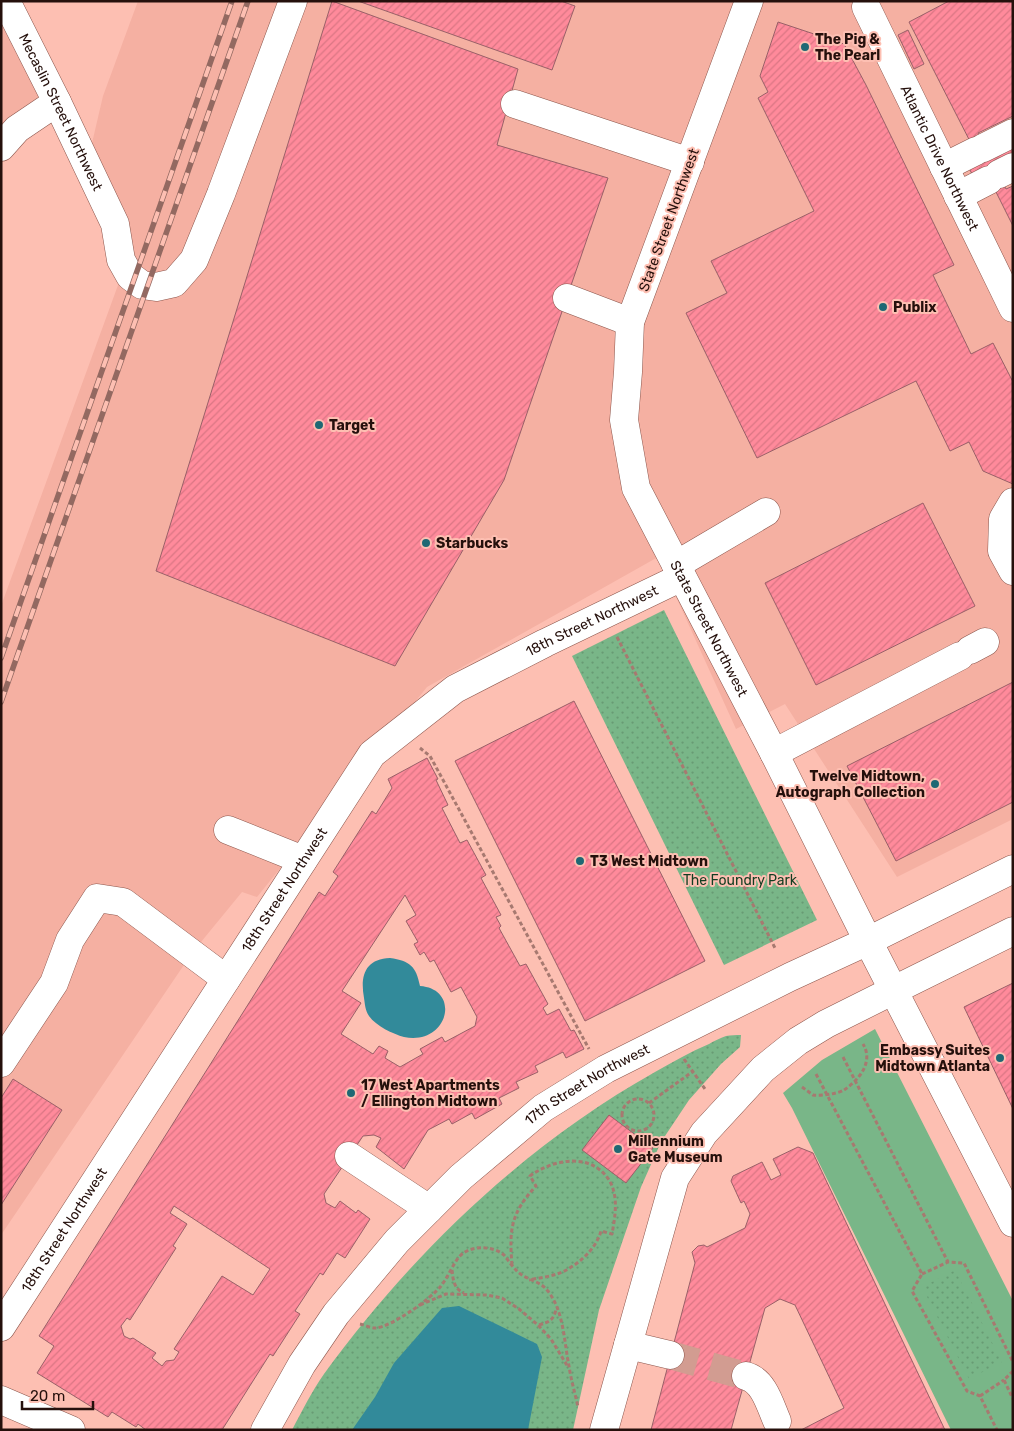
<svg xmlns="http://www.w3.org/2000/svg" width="1014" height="1431" viewBox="0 0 1014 1431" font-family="Rubik,sans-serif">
  <defs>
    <pattern id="park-dots" width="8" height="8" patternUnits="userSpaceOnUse" patternTransform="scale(1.25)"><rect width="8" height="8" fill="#79b688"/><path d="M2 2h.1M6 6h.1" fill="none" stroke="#689b74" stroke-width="1.8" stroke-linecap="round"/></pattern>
    <pattern id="building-hatch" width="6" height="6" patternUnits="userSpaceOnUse" patternTransform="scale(1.25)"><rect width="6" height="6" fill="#ff8a9b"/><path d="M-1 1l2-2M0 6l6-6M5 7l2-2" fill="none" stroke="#da7684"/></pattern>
  </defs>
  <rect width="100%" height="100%" fill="#fdbfb2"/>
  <path fill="#f5b0a2" d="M1,1L50,82L1,144Z
    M138,1H1013V819L897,877L785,704L736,729L658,557L427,687L257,897L242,892L192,953L1,1235V606L133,244L89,156L103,96Z"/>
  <path fill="#79b688" d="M875,1029L1013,1301V1430H951L792,1108L783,1093L822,1060Z"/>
  <path fill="url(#park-dots)" d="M664,610L817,920L724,965L572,656Z
    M741,1035L740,1047L721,1064L689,1100L661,1142L641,1187L599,1310L573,1430H292C302,1411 312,1391 324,1374C412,1253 525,1145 655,1072C673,1062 690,1052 709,1044C714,1041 720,1038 726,1036C731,1035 736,1035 741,1035Z
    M955,1270L1002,1362L969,1379L922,1287Z"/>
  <path fill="#328a9a" d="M390,958C410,961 416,966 420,986C462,989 448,1046 404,1037C393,1034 376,1026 369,1016C365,1010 365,1004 364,998C360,976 365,959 390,958Z
    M459,1306L537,1344L542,1357L528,1430H352L375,1397L394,1363L442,1308Z"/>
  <path fill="url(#building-hatch)" stroke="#996068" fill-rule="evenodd" d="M332,1L518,69L497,145L608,178L504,480L395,666L156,571Z
    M358,1H561L575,6L552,70Z
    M949,1H1013V116L978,133L988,152L1013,139V161L996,169L1006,189L1013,186V226L988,176L976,182L965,160L977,155L909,22Z
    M778,22L844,44L866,85L954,265L933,275L971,354L993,343L1013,382V484L983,471L969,442L950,451L916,381L757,458L686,313L727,293L711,261L814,211L758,98L768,92L760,76Z
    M908,30L924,64L914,69L898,35Z
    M923,503L975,606L816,685L765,583Z
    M1013,682V802L896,861L847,766Z
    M574,701L705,961L585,1021L455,761Z
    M427,758L438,779L436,780L448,805L442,808L460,843L467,840L486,875L481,878L501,915L496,917L501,926L499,928L520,966L526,964L548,1004L543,1008L547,1015L559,1009L571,1031L574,1030L584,1049L566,1058L563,1052L535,1066L538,1072L516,1082L519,1088L499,1098L502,1104L475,1119L472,1113L452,1124L449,1119L428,1130L404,1169L376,1147L381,1138L374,1135L363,1136L324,1194L326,1203L335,1208L340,1201L356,1213L358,1210L370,1219L345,1258L337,1253L323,1275L320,1273L295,1311L300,1314L273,1356L270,1354L222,1430H146L138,1424L136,1427L112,1412L108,1417L37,1373L54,1346L39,1336L319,892L325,896L338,876L333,872L372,811L376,814L392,788L388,779ZM405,895L416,915L406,921L418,942L414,944L420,955L424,952L430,962L434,960L451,992L461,987L477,1017L475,1026L445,1042L442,1037L420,1049L423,1054L400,1067L385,1058L388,1051L379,1046L373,1054L341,1034L361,1003L342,991ZM174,1206L270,1269L253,1295L222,1276L174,1349L179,1352L174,1360L166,1361L162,1366L152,1358L156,1353L133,1338L130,1339L124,1336L121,1326L127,1318L130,1320L176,1248L173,1246L187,1224L170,1213Z
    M1013,983V1109L964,1007Z
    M13,1079L62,1110L1,1205V1098Z
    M609,1115L653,1148L626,1183L582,1150Z
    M798,1147L813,1153L945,1430H801L844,1408L795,1305L780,1299L765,1308L731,1430H651L695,1263L692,1252L698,1246L704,1245L707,1247L745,1228L750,1214L744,1201L741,1203L731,1181L733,1176L762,1162L771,1180L781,1175L773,1159Z"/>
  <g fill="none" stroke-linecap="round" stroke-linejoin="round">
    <path stroke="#d29c91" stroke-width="28" stroke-dasharray="28 14" stroke-linecap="butt" d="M670,1355L746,1376"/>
    <defs>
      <g id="minor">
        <path id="s1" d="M6,1L57,102L115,224L121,260L130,276L142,285L156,287L174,283L194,260L221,194L293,1"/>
        <path id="s2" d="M749,1L630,322L628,372L624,420L636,488L774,753L868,941L1013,1223"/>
        <path id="s3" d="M866,7L1013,308"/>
        <path d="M515,104L690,162"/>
        <path d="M1,147L17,129L57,102"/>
        <path d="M983,148L1013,133"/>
        <path d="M944,167L976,151"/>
        <path d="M999,174L1013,167"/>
        <path d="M958,196L989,180"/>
        <path d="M567,298L630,322"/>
        <path d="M1013,502L1003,519L1002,551L1013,571"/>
        <path d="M676,565L766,512"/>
        <path d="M970,650L985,642"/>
        <path d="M774,753L960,656"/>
        <path d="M228,830L303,860"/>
        <path d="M1,1063L54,983L70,940L97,898L123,902L226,979"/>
        <path d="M349,1156L429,1209"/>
        <path id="s4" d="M1,1327L372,754L455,689L545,643L682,577"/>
        <path d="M628,1345L670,1355"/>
        <path d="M746,1376C764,1381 770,1405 777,1421"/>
        <path d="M1,1400L71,1430"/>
      </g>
      <g id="major">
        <path id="s5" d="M265,1430L302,1364L336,1314L397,1241L461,1177L543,1108L606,1069L790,977L868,941L1013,869"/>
        <path d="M604,1430L675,1178L704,1133L763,1069L798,1041L826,1024L894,990L1013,931"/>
      </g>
    </defs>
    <use href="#minor" stroke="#8c564c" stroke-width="29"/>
    <use href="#major" stroke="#8c564c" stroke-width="29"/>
    <path stroke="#a77970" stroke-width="3" stroke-dasharray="4 2.5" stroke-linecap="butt" d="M617,637L775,948
      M420,748L430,756L589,1049
      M843,1057L948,1262L964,1263L1013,1362
      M684,1059L705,1089
      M816,1074L922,1274L912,1291L967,1391L980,1396L997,1430
      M802,1087L813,1095C821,1096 837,1094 844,1090C859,1080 874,1062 863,1044
      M622 1115a16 16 0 1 1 32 0a16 16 0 1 1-32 0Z
      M649,1103L692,1072
      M512,1265C509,1229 511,1213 536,1186L530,1176C553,1159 591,1152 609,1180C619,1196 615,1217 612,1234L601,1231C596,1250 575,1268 557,1274C548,1277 538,1278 529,1280
      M452,1270C453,1280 454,1289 464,1293
      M922,1274L948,1262
      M420,1305L446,1294L487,1295L502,1298L519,1309L538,1325L551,1339L568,1367
      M360,1324C365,1325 370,1328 375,1328C390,1328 432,1298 441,1286C448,1277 452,1266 459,1257C469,1245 492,1245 504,1255C508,1260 512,1266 516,1270C525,1280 539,1280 547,1290C564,1310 564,1342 569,1366C571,1380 575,1393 578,1407
      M539,1325C549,1322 554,1320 556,1309
      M1013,1371L1004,1380L1013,1399
      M980,1396L1004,1380"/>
    <use href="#minor" stroke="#fff" stroke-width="28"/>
    <use href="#major" stroke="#fff" stroke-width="28"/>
    <defs>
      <path id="rail" d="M1,658L232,1
        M1,702L248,1"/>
    </defs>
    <use href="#rail" stroke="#936961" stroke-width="5.5"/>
    <use href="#rail" stroke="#fdbfb2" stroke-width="4" stroke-dasharray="11" stroke-linecap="butt"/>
  </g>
  <g fill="#1f6874" stroke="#fdbfb2" stroke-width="2">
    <circle cx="805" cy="47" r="5"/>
    <circle cx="883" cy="307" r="5"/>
    <circle cx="319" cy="425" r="5"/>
    <circle cx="426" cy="543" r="5"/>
    <circle cx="935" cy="784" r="5"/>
    <circle cx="580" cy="861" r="5"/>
    <circle cx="1000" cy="1058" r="5"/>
    <circle cx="351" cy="1093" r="5"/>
    <circle cx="618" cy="1149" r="5"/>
  </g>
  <g text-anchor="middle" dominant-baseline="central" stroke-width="4" stroke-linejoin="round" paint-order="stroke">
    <g font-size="14" font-weight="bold" fill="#25100c" stroke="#fdbfb2" text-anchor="start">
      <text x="815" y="39">The Pig &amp;<tspan x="815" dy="16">The Pearl</tspan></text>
      <text x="893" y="307">Publix</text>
      <text x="329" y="425">Target</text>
      <text x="436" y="543">Starbucks</text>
      <text x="925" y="776" text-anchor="end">Twelve Midtown,<tspan x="925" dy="16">Autograph Collection</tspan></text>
      <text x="590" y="861">T3 West Midtown</text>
      <text x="990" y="1050" text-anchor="end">Embassy Suites<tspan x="990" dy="16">Midtown Atlanta</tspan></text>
      <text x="361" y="1085">17 West Apartments<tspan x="361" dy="16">/ Ellington Midtown</tspan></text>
      <text x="628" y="1141">Millennium<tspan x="628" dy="16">Gate Museum</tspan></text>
    </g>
    <g font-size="14" fill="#25100c" stroke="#fdbfb2">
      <text stroke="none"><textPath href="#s1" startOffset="124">Mecaslin Street Northwest</textPath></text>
      <text stroke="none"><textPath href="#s3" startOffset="168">Atlantic Drive Northwest</textPath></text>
      <text transform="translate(669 220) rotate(-70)">State Street Northwest</text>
      <text stroke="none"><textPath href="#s4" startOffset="941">18th Street Northwest</textPath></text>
      <text stroke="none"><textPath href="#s2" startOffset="668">State Street Northwest</textPath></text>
      <text stroke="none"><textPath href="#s4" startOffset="521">18th Street Northwest</textPath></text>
      <text stroke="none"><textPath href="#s5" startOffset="479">17th Street Northwest</textPath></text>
      <text stroke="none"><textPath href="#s4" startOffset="116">18th Street Northwest</textPath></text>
    </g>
    <g font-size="14" fill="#133d21" stroke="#fdbfb2">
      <text x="740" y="880">The Foundry Park</text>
    </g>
  </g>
  <rect width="1014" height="1431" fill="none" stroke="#25100c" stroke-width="5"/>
  <path d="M22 1401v8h71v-8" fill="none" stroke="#25100c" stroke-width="2.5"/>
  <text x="30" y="1401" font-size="15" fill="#25100c" stroke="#fdbfb2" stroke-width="4" paint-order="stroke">20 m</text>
</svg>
